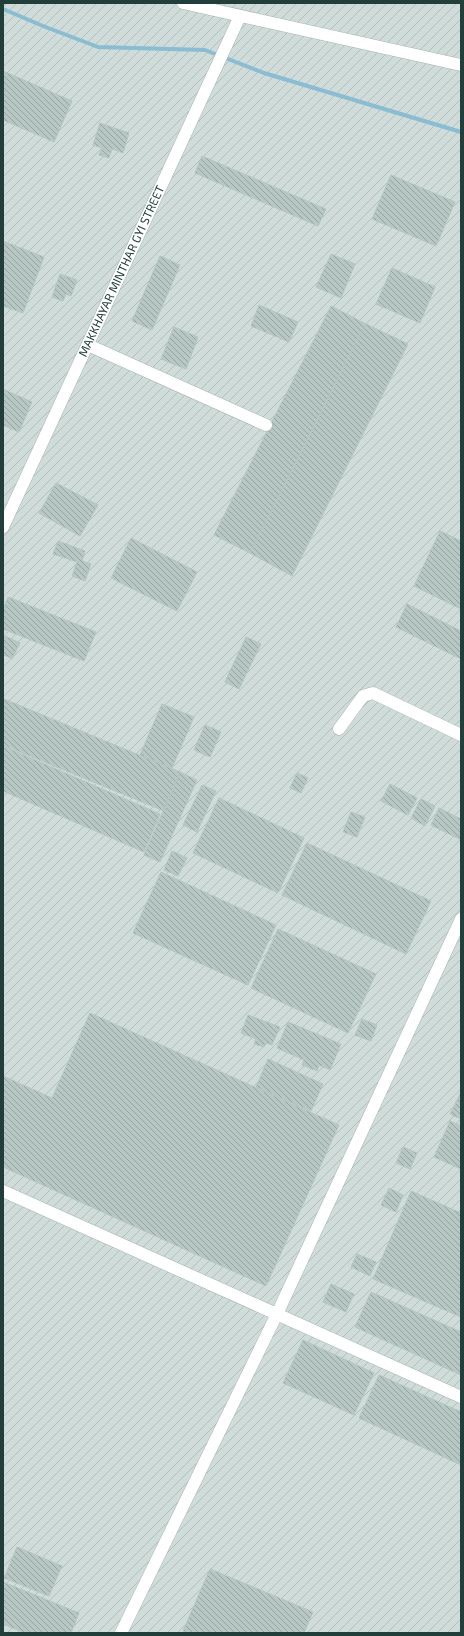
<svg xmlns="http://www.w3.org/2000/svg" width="464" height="1636" viewBox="0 0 464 1636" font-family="'Exo 2',sans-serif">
	<defs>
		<pattern id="industrial-furrows" width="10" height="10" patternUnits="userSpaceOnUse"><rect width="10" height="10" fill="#d0dcd9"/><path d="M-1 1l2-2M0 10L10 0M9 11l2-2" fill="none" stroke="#b2bebb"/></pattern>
		<pattern id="building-back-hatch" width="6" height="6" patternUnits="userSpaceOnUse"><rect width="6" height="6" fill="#b7c7c3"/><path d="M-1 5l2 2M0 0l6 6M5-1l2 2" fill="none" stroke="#94a3a0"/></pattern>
	</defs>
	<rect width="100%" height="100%" fill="#e2ece9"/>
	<path fill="url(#industrial-furrows)" d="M3,3H461V1633H3Z"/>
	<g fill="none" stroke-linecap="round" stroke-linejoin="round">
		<path stroke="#8abcd2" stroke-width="4" d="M3,9L43,26L98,47L205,50L264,73L461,132"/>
	</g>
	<path fill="url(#building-back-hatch)" stroke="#b4c6c2" d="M3,71L72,101L54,142L3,120Z
		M100,123L129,133L123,153L112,149L109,158L99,155L102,148L93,145Z
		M202,156L326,209L318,226L195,173Z
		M391,175L455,202L436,246L372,219Z
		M3,241L44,257L23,313L3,306Z
		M331,254L355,264L341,298L316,287Z
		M160,256L180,265L152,330L132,321Z
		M392,268L435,287L420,323L376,304Z
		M60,274L77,280L71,296L66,294L63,301L52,297Z
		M259,305L298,322L289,342L251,326Z
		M331,306L366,324L250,553L214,535Z
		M366,324L408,344L292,576L250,553Z
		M174,327L198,337L186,369L161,359Z
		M3,389L32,402L19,432L3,425Z
		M56,483L98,505L80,536L39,513Z
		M440,531L461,541V609L414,586Z
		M131,538L197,572L177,611L111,578Z
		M58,541L85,551L82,561L91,564L85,581L72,576L77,562L53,554Z
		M8,597L96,632L84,661L3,629V609Z
		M407,604L461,631V659L396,627Z
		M3,635L20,643L12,659L3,654Z
		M246,637L261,644L239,689L225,682Z
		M4,699L180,772L164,811L3,745Z
		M162,704L194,717L172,768L140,755Z
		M205,725L221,732L210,757L194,750Z
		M3,746L160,814L144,852L3,791Z
		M180,772L197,780L160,862L144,855Z
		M297,773L308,778L301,793L290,788Z
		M390,784L417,798L408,815L381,801Z
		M202,785L216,791L197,832L183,825Z
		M219,798L304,838L278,893L193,853Z
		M421,799L435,806L425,826L411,818Z
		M439,808L461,819V840L431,825Z
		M351,812L365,817L357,837L343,832Z
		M307,843L431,901L406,954L282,895Z
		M172,851L187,858L178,876L164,870Z
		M161,872L276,925L248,985L133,933Z
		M278,929L376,974L348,1033L251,988Z
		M90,1013L339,1125L266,1286L3,1167V1076L52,1098Z
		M248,1015L280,1027L272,1045L266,1043L264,1047L254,1044L256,1039L241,1033Z
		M362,1019L377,1025L371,1041L355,1035Z
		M288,1022L341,1044L330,1070L319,1065L317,1071L302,1065L304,1060L277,1048Z
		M268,1059L323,1084L311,1111L256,1087Z
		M460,1094L461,1095V1119L450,1114Z
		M450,1121L461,1126V1169L434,1157Z
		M403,1147L417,1153L410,1169L396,1163Z
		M389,1188L403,1195L396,1212L381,1205Z
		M411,1191L461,1213V1317L373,1279Z
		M357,1254L376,1262L370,1276L351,1267Z
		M331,1284L354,1294L346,1312L323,1302Z
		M371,1292L461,1332V1375L355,1327Z
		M303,1340L374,1373L354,1415L283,1383Z
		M379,1375L461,1412V1465L359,1418Z
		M17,1547L62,1566L49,1596L4,1578Z
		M210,1569L313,1612L304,1633H189L183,1631Z
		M3,1582L79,1613L71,1633H25L3,1624Z"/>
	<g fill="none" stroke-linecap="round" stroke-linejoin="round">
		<g stroke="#a5b4b1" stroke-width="13">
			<g id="minor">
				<path d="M183,3L461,65"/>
				<path d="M88,345L266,425"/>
				<path id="s1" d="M3,527L240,16"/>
				<path d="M339,729L363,696L373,693L461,735"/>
				<path d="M3,1191L461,1397"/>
				<path d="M121,1633L277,1314L461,919"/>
			</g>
		</g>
		<use href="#minor" stroke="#fff" stroke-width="12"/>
	</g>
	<g text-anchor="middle" stroke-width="4" stroke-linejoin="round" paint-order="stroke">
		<g font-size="12" fill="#223e3b" stroke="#f3f9f7">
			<text dy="4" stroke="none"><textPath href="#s1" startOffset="282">MAKKHAYAR MINTHAR GYI STREET</textPath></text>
		</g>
	</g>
	<rect width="464" height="1636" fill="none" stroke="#223e3b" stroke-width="8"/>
</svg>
